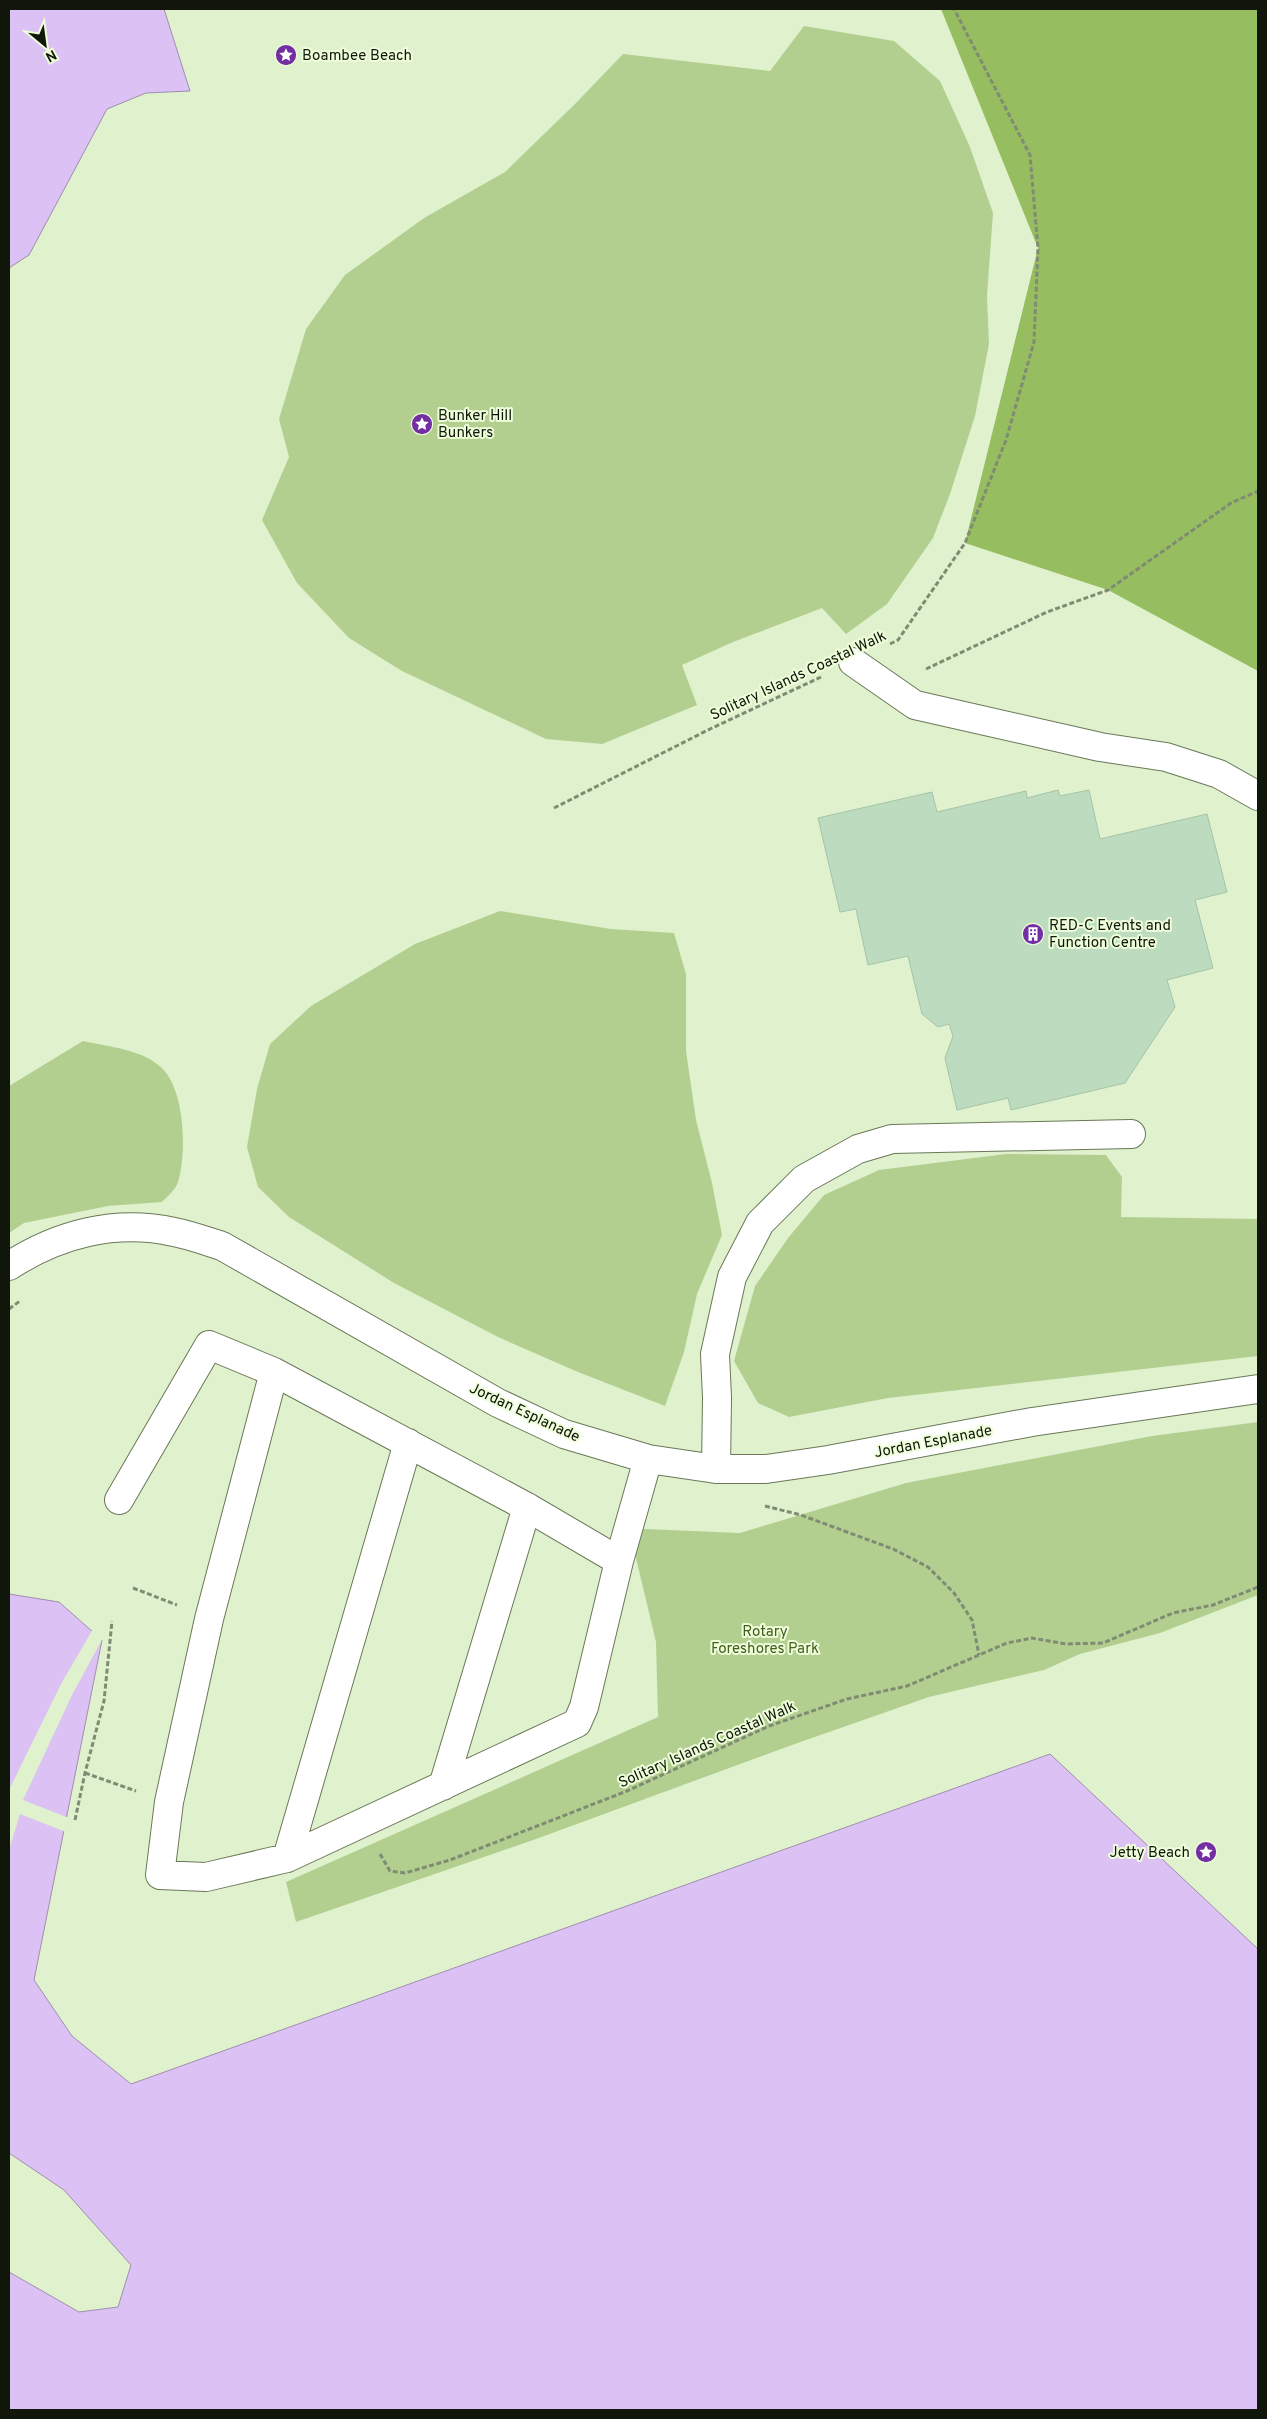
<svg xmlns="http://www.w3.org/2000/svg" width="1267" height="2419" viewBox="0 0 1267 2419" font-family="Overpass,sans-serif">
	<rect width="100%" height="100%" fill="#e0f1cd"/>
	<path fill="#b3cf90" d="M804,26L894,41L940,81L970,147L993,213L987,296L989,344L975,416L950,494L933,538L887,604L846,634L822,608L733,642L682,665L697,705L602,744L546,739L402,671L349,638L297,583L262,520L289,457L279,419L306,329L345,275L424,218L505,172L575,104L623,54L770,71Z
		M500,911L611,929L674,933L686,974V1051L696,1120L712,1183L722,1235L697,1294L684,1352L665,1406L578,1372L498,1337L394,1283L289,1217L258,1187L247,1147L257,1089L270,1044L311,1006L415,944Z
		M83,1041C109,1047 142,1049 162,1068C185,1091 187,1152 178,1182C176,1189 167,1197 162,1202L108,1206L24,1223L9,1233V1086Z
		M1006,1154L1106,1155L1122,1177L1121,1217L1258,1219V1356L888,1398L789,1417L758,1403L734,1361L755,1286L788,1238L824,1195L879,1170Z
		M1258,1422V1595L1160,1633L1080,1654L1044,1670L929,1697L792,1745L536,1839L296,1922L286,1882L658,1717L656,1642L635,1554L623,1528L740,1533L906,1483L1152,1436Z"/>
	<path fill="#97bd61" d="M941,9H1258V671L1108,590L965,543L1038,248Z"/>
	<path fill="#dcc1f5" stroke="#9f8eae" d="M9,9H164L190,91L146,93L107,109L29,255L9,268Z
		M9,1594L59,1602L102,1640L34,1980L72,2036L131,2084L1050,1754L1258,1949V2410H9V2272L79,2312L118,2307L131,2265L64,2190L9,2153Z"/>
	<path fill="#e0f1cd" d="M93,1629L103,1638L73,1693L23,1800L69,1818L66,1832L20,1814L9,1850V1790L61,1684Z"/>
	<path fill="#bcdbbf" stroke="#a5c3a8" d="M1058,790L1060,796L1089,790L1100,839L1207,814L1227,892L1195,900L1213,968L1167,980L1175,1007L1125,1083L1011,1110L1008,1098L957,1110L945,1058L953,1036L949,1024L938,1027L922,1014L908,956L868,965L856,909L840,912L818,818L932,792L937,812L1026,791L1027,798Z"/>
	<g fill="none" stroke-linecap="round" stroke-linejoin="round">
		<g stroke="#6a7858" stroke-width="30">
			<path id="minor" d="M853,662L915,705L1100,747L1166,757L1219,774L1258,796
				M9,1266C58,1234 115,1219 174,1232C190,1235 206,1241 222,1246L498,1403L564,1434L648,1459L716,1469H766L828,1460L1032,1422L1258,1389
				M274,1372L209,1619L169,1802L160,1875L206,1877L287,1858L577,1723L584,1707L619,1561L648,1459
				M716,1469L717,1398L715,1354L732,1277L760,1223L804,1179L858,1149L892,1139L1131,1134
				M119,1500L209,1345L274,1372L527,1507L619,1561
				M443,1786L527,1507
				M287,1858L408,1443"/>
		</g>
		<path stroke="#7f8b72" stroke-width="3" stroke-dasharray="5 2.5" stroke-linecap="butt" d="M890,644L898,640L965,543L1006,440L1034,342L1038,248L1030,155L954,9
			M926,669L1047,612L1108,590L1231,503L1258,491
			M554,808L710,729L821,677
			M9,1309L20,1301
			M765,1506L801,1515L893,1549L928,1567L954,1593L972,1620L979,1655
			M133,1588L177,1605
			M85,1773L136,1791
			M75,1820L85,1773L104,1701L112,1621
			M380,1854L390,1871L405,1873L450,1860L627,1791L769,1726L847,1699L907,1686L1007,1643L1032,1638L1066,1644L1103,1643L1173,1613L1213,1605L1258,1587"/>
		<use href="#minor" stroke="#fff" stroke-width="28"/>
	</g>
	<defs>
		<g id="sight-disc" transform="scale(1.125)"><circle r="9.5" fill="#732ea3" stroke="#eefeda"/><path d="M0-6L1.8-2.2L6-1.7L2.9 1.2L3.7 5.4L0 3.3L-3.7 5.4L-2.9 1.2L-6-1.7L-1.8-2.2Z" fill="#fff"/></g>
		<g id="building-disc" transform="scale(1.125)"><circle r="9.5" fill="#732ea3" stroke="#eefeda"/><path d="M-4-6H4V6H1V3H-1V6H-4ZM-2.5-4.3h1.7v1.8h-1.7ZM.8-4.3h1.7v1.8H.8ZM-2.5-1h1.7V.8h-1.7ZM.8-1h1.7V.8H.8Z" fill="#fff"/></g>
	</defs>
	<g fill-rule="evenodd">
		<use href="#sight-disc" x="286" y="55"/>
		<use href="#sight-disc" x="422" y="424"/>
		<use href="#building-disc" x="1033" y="934"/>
		<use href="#sight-disc" x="1206" y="1852"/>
	</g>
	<g text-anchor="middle" stroke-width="4" stroke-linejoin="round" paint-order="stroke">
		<g font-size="15" fill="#11160a" stroke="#eefeda" text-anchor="start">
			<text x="302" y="60">Boambee Beach</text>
			<text x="438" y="420">Bunker Hill<tspan x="438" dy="17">Bunkers</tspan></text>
			<text x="1049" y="930">RED-C Events and<tspan x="1049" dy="17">Function Centre</tspan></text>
			<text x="1190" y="1857" text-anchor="end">Jetty Beach</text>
		</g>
		<g font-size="15" fill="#11160a" stroke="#eefeda">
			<text transform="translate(798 675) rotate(-25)" y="5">Solitary Islands Coastal Walk</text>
			<text transform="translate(525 1412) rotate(25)" y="5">Jordan Esplanade</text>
			<text transform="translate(933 1441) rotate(-11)" y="5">Jordan Esplanade</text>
			<text transform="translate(707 1744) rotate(-24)" y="5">Solitary Islands Coastal Walk</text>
		</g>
		<g font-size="15" fill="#455d1d" stroke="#eefeda">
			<text x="765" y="1636">Rotary<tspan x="765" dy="17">Foreshores Park</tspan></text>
		</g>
	</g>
	<rect width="1267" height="2419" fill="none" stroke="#11160a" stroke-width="20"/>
	<g transform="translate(45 45) rotate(151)" stroke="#eefeda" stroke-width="4" paint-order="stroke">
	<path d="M0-4L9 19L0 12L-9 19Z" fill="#11160a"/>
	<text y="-8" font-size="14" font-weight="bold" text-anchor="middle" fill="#11160a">N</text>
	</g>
</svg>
